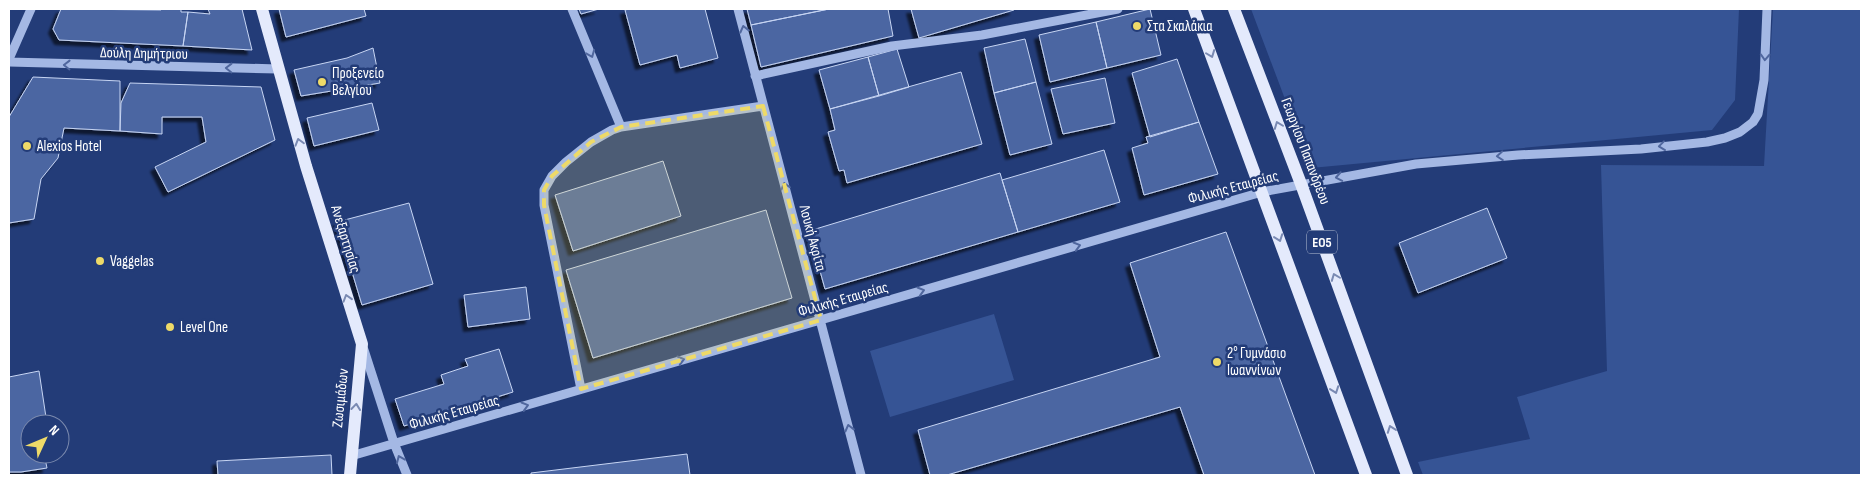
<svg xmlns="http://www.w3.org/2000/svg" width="1870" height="484" viewBox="0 0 1870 484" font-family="'Sofia Sans Condensed',sans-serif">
	<defs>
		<filter id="shadow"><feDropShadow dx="-4.5" dy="4.5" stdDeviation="1" flood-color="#0009"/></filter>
	</defs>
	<rect width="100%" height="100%" fill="#233c78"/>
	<path fill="#365495" d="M1251,9H1739L1735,100L1712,130L1311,168Z
		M1773,9H1861V475H1423L1418,462L1530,439L1517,397L1607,371L1601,165L1764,166Z
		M994,314L1014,380L890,417L870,351Z"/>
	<path fill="#4b66a2" stroke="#c7d5f3" filter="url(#shadow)" d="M61,9L161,10V9H181V12H188L183,46L59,40L53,29Z
		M208,9H242L252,50L183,46L188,12L210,14Z
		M279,9H364L366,16L286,37Z
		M579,9H599L581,14Z
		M629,9H705L718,58L680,68L677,55L640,65L625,10Z
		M747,9H829L751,25Z
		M829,9H888L893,36L761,67L751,25Z
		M911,9H1014V10L919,38Z
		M1150,9L1161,55L1107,68L1096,22Z
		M1096,22L1107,68L1050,82L1039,35Z
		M1025,39L1036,82L994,93L984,48Z
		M373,48L380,83L301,96L294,70L347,58Z
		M897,49L909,87L879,96L868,57Z
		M868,57L879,96L830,109L819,70Z
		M1177,59L1199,122L1150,137L1132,73Z
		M961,72L982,144L847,183L844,170L839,171L828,132L835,130L830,109Z
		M33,77L120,81V131L64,128L58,158L41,179L34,219L9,223V117Z
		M1105,78L1115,123L1063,134L1051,89Z
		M1036,82L1052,144L1010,155L994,93Z
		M130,83L261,87L275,140L168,192L155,167L206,142L202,117H162V134L120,131L121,103Z
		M372,103L379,130L314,146L307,118Z
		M1199,122L1218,174L1144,195L1132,148L1148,143L1146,137Z
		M1104,150L1120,202L1018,232L1002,180Z
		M663,161L681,216L573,251L555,195Z
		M1000,173L1018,232L825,289L809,231Z
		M409,203L433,284L362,305L337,222Z
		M1487,208L1507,258L1418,293L1399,243Z
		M766,210L792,298L593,358L566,270Z
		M1226,232L1315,475H1204L1180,407L947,475H930L918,430L1160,357L1130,263Z
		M526,287L530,319L468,327L464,295Z
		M499,349L513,392L404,426L395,399L444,384L441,375L468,366L465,359Z
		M39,371L47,424H30V454H48H44L47,468L21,472H9V377Z
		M687,454L690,475H531V473Z
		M331,455L332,475H218L217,461Z"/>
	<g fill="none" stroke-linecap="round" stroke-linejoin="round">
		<path stroke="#a4b8e4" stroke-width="9" d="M572,9L621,127
			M738,9L861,475
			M9,59L31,9
			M9,62L278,69
			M755,76L892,46L982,35L1118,9
			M364,350L394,443L407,475
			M581,389L544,205V190L552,176L566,162L591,142L612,130L621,127L763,106
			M351,456L1262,192L1416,164L1518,155L1641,149L1707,142L1725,138L1740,132L1753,122L1758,114L1764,80L1767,9"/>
		<path stroke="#e4eafc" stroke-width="12" d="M262,9L306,166L362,344L350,475
			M1194,9L1366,475
			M1234,9L1301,184L1407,475"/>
	</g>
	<defs><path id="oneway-chevron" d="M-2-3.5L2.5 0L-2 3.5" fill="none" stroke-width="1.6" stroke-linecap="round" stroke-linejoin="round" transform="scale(1.25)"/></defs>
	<g stroke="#50679e">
		<use href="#oneway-chevron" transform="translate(744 29) rotate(-104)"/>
		<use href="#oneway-chevron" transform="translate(591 54) rotate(68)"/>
		<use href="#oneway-chevron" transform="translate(1765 57) rotate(93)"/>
		<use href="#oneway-chevron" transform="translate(67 65) rotate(-179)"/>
		<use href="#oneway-chevron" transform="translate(229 68) rotate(-179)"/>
		<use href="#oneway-chevron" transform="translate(1662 146) rotate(173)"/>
		<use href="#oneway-chevron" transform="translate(1500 156) rotate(176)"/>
		<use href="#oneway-chevron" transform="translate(1339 177) rotate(170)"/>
		<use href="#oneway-chevron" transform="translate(785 186) rotate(-105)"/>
		<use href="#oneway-chevron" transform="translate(1077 246) rotate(-16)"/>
		<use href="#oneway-chevron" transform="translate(921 291) rotate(-16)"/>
		<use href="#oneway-chevron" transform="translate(681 360) rotate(-16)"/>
		<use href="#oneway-chevron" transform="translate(525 406) rotate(-16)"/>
		<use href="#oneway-chevron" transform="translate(849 428) rotate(-104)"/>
		<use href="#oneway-chevron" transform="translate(400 459) rotate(-113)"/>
	</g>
	<g stroke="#7a8ab3">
		<use href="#oneway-chevron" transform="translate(1211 54) rotate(69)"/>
		<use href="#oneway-chevron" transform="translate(1278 125) rotate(-111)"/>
		<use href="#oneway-chevron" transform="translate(299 142) rotate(-106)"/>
		<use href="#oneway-chevron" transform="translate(1279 238) rotate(70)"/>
		<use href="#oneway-chevron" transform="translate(1335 277) rotate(-111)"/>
		<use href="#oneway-chevron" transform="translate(347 298) rotate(-107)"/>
		<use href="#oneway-chevron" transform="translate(1335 390) rotate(70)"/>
		<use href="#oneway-chevron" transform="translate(356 407) rotate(-84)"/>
		<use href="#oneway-chevron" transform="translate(1391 429) rotate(-110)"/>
	</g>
	<path fill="#eeda68" fill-opacity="0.2" stroke="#eeda68" stroke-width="4" stroke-dasharray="10 6" stroke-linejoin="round" d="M763,106L821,320L581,389L544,205V190L552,176L591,142L621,127Z"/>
	<g fill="#eeda68" stroke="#233c78" stroke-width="2">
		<circle cx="1137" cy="26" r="5"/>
		<circle cx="322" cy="82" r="5"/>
		<circle cx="27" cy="146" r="5"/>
		<circle cx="100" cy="261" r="5"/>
		<circle cx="170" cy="327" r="5"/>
		<circle cx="1217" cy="362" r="5"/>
	</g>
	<g text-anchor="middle" stroke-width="5" stroke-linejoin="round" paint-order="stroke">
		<rect fill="#233c78" stroke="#bdc4d6" stroke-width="1" x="1307" y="230.5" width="30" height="23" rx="4"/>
		<g font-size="14" font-weight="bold" fill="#fff">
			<text x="1322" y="247">ΕΟ5</text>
		</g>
		<g font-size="15" fill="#fff" stroke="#233c78" text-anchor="start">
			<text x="1147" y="31">Στα Σκαλάκια</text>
			<text x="332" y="78">Προξενείο<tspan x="332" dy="17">Βελγίου</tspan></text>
			<text x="37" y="151">Alexios Hotel</text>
			<text x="110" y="266">Vaggelas</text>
			<text x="180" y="332">Level One</text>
			<text x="1227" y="358">2° Γυμνάσιο<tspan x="1227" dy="17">Ιωαννίνων</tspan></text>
		</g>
		<g font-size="15" fill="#fff" stroke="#233c78">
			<text transform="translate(144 53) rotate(1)" y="5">Δούλη Δημήτριου</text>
			<text transform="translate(1306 151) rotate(69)" y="5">Γεωργίου Παπανδρέου</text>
			<text transform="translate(1233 187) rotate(-15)" y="5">Φιλικής Εταιρείας</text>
			<text transform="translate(813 238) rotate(75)" y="5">Λουκή Ακρίτα</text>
			<text transform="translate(346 239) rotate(73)" y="5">Ανεξαρτησίας</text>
			<text transform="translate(843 299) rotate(-16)" y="5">Φιλικής Εταιρείας</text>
			<text transform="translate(340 398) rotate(-84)" y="5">Ζωσιμάδων</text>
			<text transform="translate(454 412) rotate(-16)" y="5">Φιλικής Εταιρείας</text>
		</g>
	</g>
	<rect width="1870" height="484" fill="none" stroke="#ffffff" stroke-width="20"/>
	<g transform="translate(45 439) rotate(46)"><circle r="24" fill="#233c78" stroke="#7b8aae"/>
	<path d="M0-4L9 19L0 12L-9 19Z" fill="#eeda68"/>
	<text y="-8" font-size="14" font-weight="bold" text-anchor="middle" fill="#ffffff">N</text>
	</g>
</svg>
